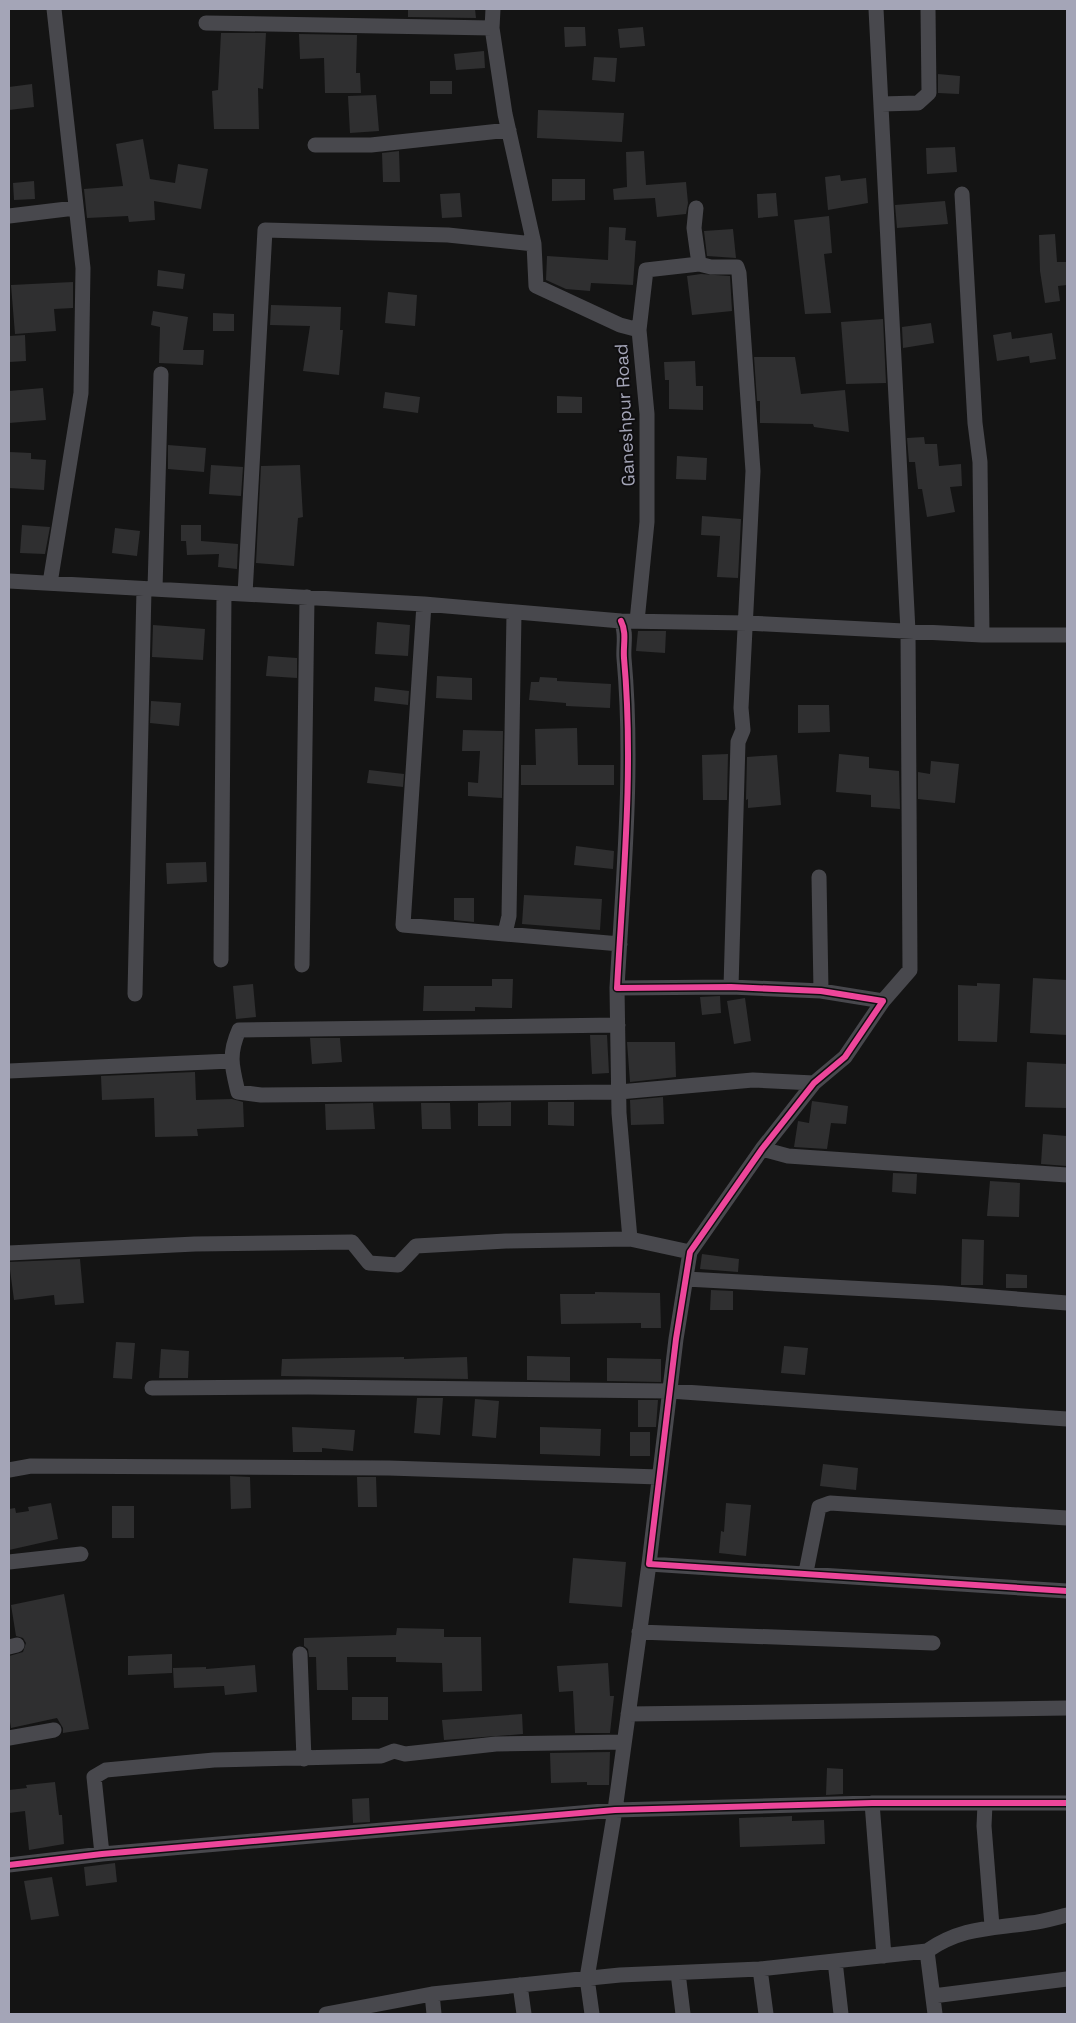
<svg xmlns="http://www.w3.org/2000/svg" width="1076" height="2023" viewBox="0 0 1076 2023" font-family="'Space Grotesk',sans-serif">
	<rect width="100%" height="100%" fill="#141414"/>
	<path fill="#2f2f30" d="M408,9H475L476,18L408,17Z
		M564,27H585L586,46L565,47Z
		M643,27L645,46L620,48L618,29Z
		M221,33H266L263,89L258,88L259,129H214L212,91L218,90Z
		M299,34L357,35L356,73H360L361,93H325L324,58L300,59Z
		M484,51L485,68L456,70L454,54Z
		M594,57L617,58L615,82L592,80Z
		M938,74L960,76L959,94L938,93Z
		M430,81H452V94H430Z
		M32,84L34,107L9,110V87Z
		M376,95L379,131L350,133L348,96Z
		M538,110L624,113L622,142L537,138Z
		M143,139L150,179L175,183L178,164L208,169L201,209L154,201L155,220L129,222L128,216L87,218L84,189L123,186L116,144Z
		M955,147L957,172L927,174L926,148Z
		M399,151L400,182H383L382,153Z
		M644,151L646,185L686,182L688,203L686,214L657,217L655,198L614,200L613,189L627,187L626,152Z
		M840,175L841,181L866,178L868,203L828,210L825,177Z
		M552,179H585V200L552,201Z
		M34,181L35,199L14,200L13,183Z
		M460,193L462,217L442,218L440,194Z
		M776,193L778,216L758,218L757,194Z
		M945,201L948,224L897,228L895,205Z
		M829,216L832,253L824,254L831,313L805,314L794,220Z
		M609,227L626,228L625,240L636,241L633,285L591,283L590,291L566,289L546,280L547,256L608,260Z
		M733,229L736,258L707,256L704,231Z
		M1055,234L1057,262H1067V285L1058,286L1060,301L1045,303L1040,271L1039,235Z
		M158,270L185,274L183,289L157,286Z
		M701,274L730,276L732,311L692,315L687,276Z
		M73,282V308L54,309L56,331L15,334L11,285Z
		M388,292L417,295L415,326L385,323Z
		M271,305L341,307L340,330H343L339,375L303,371L310,326L270,325Z
		M153,311L188,317L183,350H204L203,365L159,363L160,327L151,325Z
		M213,313L234,314V331H213Z
		M883,319L886,383L846,384L841,322Z
		M931,323L934,343L903,348L902,327Z
		M1011,332L1012,339L1052,333L1056,359L1030,363L1029,356L997,361L993,335Z
		M25,335L26,361L9,362V336Z
		M754,357H795L801,394L845,390L849,432L814,427L813,424L760,423V401H757Z
		M695,361L696,386H703V410L669,409V380H665L664,362Z
		M43,388L46,420L9,423V391Z
		M385,392L420,397L418,413L383,408Z
		M557,396L582,397V413H557Z
		M924,437L925,444H937L939,466L961,464L962,486L950,487L955,512L927,517L922,489H918L915,462H909L907,438Z
		M168,445L206,448L204,472L168,469Z
		M9,452L31,453V459L46,460L44,490L9,488Z
		M677,456L707,458L706,480L676,479Z
		M211,465L243,467L241,496L209,494Z
		M300,465L303,517L298,518L294,566L256,563L261,466Z
		M702,516L741,519L738,578L717,577L720,536L701,535Z
		M22,525L50,527L45,554L20,553Z
		M181,525H201V541L238,544L237,569L218,567L219,554L187,555L186,541H181Z
		M115,528L140,531L137,556L112,553Z
		M377,622L410,625L408,656L375,654Z
		M153,625L205,629L203,660L152,657Z
		M638,631H666L665,653L636,651Z
		M268,656L297,658V678L266,676Z
		M437,676L472,678V700L436,698Z
		M540,677L557,678V681L611,684L610,708L566,706V703L529,700L531,682H539Z
		M375,687L409,691L408,705L374,701Z
		M151,701L181,703L179,726L150,723Z
		M798,705H829L830,732L798,733Z
		M577,728L578,765H614V785H521V765H536L535,729Z
		M463,730L503,731L502,798L468,796V782L478,783L480,751H462Z
		M728,754L727,800H703L702,755Z
		M839,754L869,757V768L899,771L900,809L871,807V795L836,792Z
		M777,755L781,805L748,808V799L746,800L747,757Z
		M931,761L959,764L955,803L918,799V772L930,774Z
		M369,770L404,774L403,787L367,783Z
		M576,846L614,851L613,869L574,865Z
		M206,862L207,882L167,884L166,863Z
		M524,895L602,899L600,930L522,924Z
		M454,898H474V922L454,920Z
		M1033,978L1067,980V1035L1030,1033Z
		M492,979H513L512,1008L475,1007V1011H423L424,986H492Z
		M977,983L1000,984L997,1042L958,1041V985L977,986Z
		M253,984L256,1017L236,1019L233,986Z
		M720,996L721,1013L702,1015L700,997Z
		M745,998L751,1041L734,1044L727,1001Z
		M590,1035H607L609,1073L592,1074Z
		M310,1038H340L342,1062L312,1064Z
		M627,1042H675L676,1077L630,1082Z
		M1027,1062L1067,1064V1108L1025,1107Z
		M195,1072L196,1100L232,1099L243,1102L244,1127L197,1129L198,1136L155,1137L154,1098L102,1100L101,1076Z
		M663,1097L664,1124L631,1125L630,1100Z
		M812,1101L848,1106L846,1124L831,1123L827,1149L794,1147L798,1121L809,1123Z
		M511,1102V1126H478V1103Z
		M548,1102H574V1126L548,1125Z
		M373,1103L375,1129L326,1130L325,1104Z
		M421,1103H450L451,1129H422Z
		M1043,1134L1067,1136V1166L1041,1164Z
		M893,1173L917,1174L916,1194L892,1192Z
		M990,1181L1020,1183L1019,1217L987,1216Z
		M962,1239L984,1240L983,1285H961Z
		M702,1254L739,1259L738,1272L700,1269Z
		M80,1259L84,1303L55,1305L54,1295L14,1300L9,1262Z
		M1006,1274L1027,1275V1288H1006Z
		M711,1290L733,1291V1310H710Z
		M595,1292L660,1293L661,1328H641V1323L561,1324L560,1294H595Z
		M116,1342L135,1343L132,1379L113,1378Z
		M784,1346L808,1348L805,1375L781,1373Z
		M161,1349L189,1351L188,1378H159Z
		M527,1356L570,1357V1381L527,1380Z
		M404,1357V1359L467,1357L468,1379L281,1376L282,1359Z
		M607,1358L661,1359V1382L607,1381Z
		M417,1398H443L440,1435L414,1433Z
		M475,1399L499,1401L496,1438L472,1436Z
		M638,1400H658L656,1427H638Z
		M292,1427L355,1430L353,1451L322,1448V1452H293Z
		M540,1427L601,1429L600,1456L540,1454Z
		M630,1432H650V1456H630Z
		M823,1464L858,1468L856,1490L820,1486Z
		M230,1476L250,1477L251,1508L231,1509Z
		M357,1477H376L377,1507H358Z
		M51,1503L58,1539L9,1550V1509L15,1508L16,1513L29,1511L28,1507Z
		M726,1503L751,1505L746,1556L719,1553L721,1531L724,1532Z
		M112,1506H134V1538H112Z
		M573,1558L626,1562L622,1607L569,1603Z
		M64,1594L89,1729L63,1733V1728L57,1718L11,1728L9,1716V1656L23,1652L26,1643L23,1638L16,1636L11,1605Z
		M397,1628L444,1629V1637H481L482,1691L443,1692L442,1663L396,1662V1657H347L348,1690H317L316,1657H309L308,1649L304,1646V1638L396,1635Z
		M172,1654V1673L128,1675V1656Z
		M608,1663L610,1696H614L610,1733H575L573,1691L559,1692L557,1666Z
		M255,1665L257,1692L225,1695L224,1686L174,1688L173,1668L206,1667V1669Z
		M352,1697H388V1720H352Z
		M522,1714L523,1734L444,1740L442,1720Z
		M610,1752L609,1785H587V1782L551,1783L550,1753Z
		M827,1768L843,1769V1794L826,1795Z
		M55,1782L59,1815H62L64,1844L29,1850L25,1811L9,1813V1790L27,1788L26,1785Z
		M369,1798L370,1822L353,1823L352,1799Z
		M792,1816V1821L824,1820L825,1844L740,1847L739,1818Z
		M115,1863L117,1882L86,1886L84,1867Z
		M52,1877L59,1916L31,1920L24,1881Z"/>
	<g fill="none" stroke-linecap="round" stroke-linejoin="round">
		<path stroke="#48484d" stroke-width="15" d="M493,9L492,28L505,114L534,244L536,286L620,325L639,330
			M876,9L908,631L910,970L883,1001
			M206,23L492,28
			M881,104L918,103L929,93L928,9
			M315,145H371L509,130
			M962,194L975,423L980,462L982,635
			M9,216L75,208
			M699,264L711,267H737L739,273L753,471L741,708L743,730L738,742L731,987
			M9,581L424,604L621,621L747,623L982,635H1067
			M50,583L81,393L83,268L54,9
			M155,589L161,374
			M245,594L265,230L448,235L534,244
			M424,604L403,925L620,944
			M621,621C627,633 623,645 624,658C634,768 623,879 617,988L731,987L821,991L883,1001L845,1057L814,1083L762,1149L690,1252L676,1339L649,1564L1067,1591
			M637,621L647,522V414L639,330L646,270L699,264L694,228L696,208
			M819,877L821,991
			M505,933L509,916L514,613
			M221,960L224,593
			M302,965L307,597
			M617,988L619,1113L630,1239L690,1252
			M135,994L144,589
			M618,1025L239,1030C228,1055 232,1067 238,1092L261,1095L619,1092L753,1080L814,1083
			M9,1071L231,1061
			M762,1149L788,1156L1067,1175
			M9,1253L195,1244L352,1242L369,1263L398,1265L416,1246L506,1241L630,1239
			M686,1279L942,1293L1067,1303
			M152,1388L309,1387L670,1391L1067,1419
			M9,1470L31,1466L389,1468L659,1477
			M9,1562L81,1554
			M806,1572L819,1507L830,1503L1067,1518
			M639,1632L933,1643
			M9,1647L17,1645
			M300,1654L304,1759
			M628,1714L1067,1708
			M9,1738L54,1730
			M872,1803L884,1956
			M985,1804L984,1826L992,1926
			M102,1854L94,1777L106,1770L214,1760L381,1756L394,1751L405,1754L496,1744L624,1742
			M9,1865L102,1854L615,1810L872,1803H1067
			M927,1951C962,1927 990,1929 1030,1923C1042,1922 1055,1918 1067,1915
			M835,1961L841,2014
			M760,1969L766,2014
			M678,1973L683,2014
			M520,1985L524,2014
			M432,1994L434,2014
			M933,1996L1067,1979
			M326,2014L432,1994L620,1975L760,1969L927,1951L935,2014
			M592,2014L587,1978L615,1810L649,1564"/>
		<g stroke="#0f0e10" stroke-width="9">
			<path id="cycleway" d="M621,621C627,633 623,645 624,658C634,768 623,879 617,988L731,987L821,991L883,1001L845,1057L814,1083L762,1149L690,1252L676,1339L649,1564L1067,1591
				M9,1865L102,1854L615,1810L872,1803H1067"/>
		</g>
		<use href="#cycleway" stroke="#ed469a" stroke-width="6"/>
	</g>
	<g text-anchor="middle" stroke-width="4" stroke-linejoin="round" paint-order="stroke">
		<g font-size="18" fill="#a4a5b7" stroke="#0f0e10">
			<text transform="translate(625 415) rotate(-93)" y="6">Ganeshpur Road</text>
		</g>
	</g>
	<rect width="1076" height="2023" fill="none" stroke="#a4a5b7" stroke-width="20"/>
</svg>
